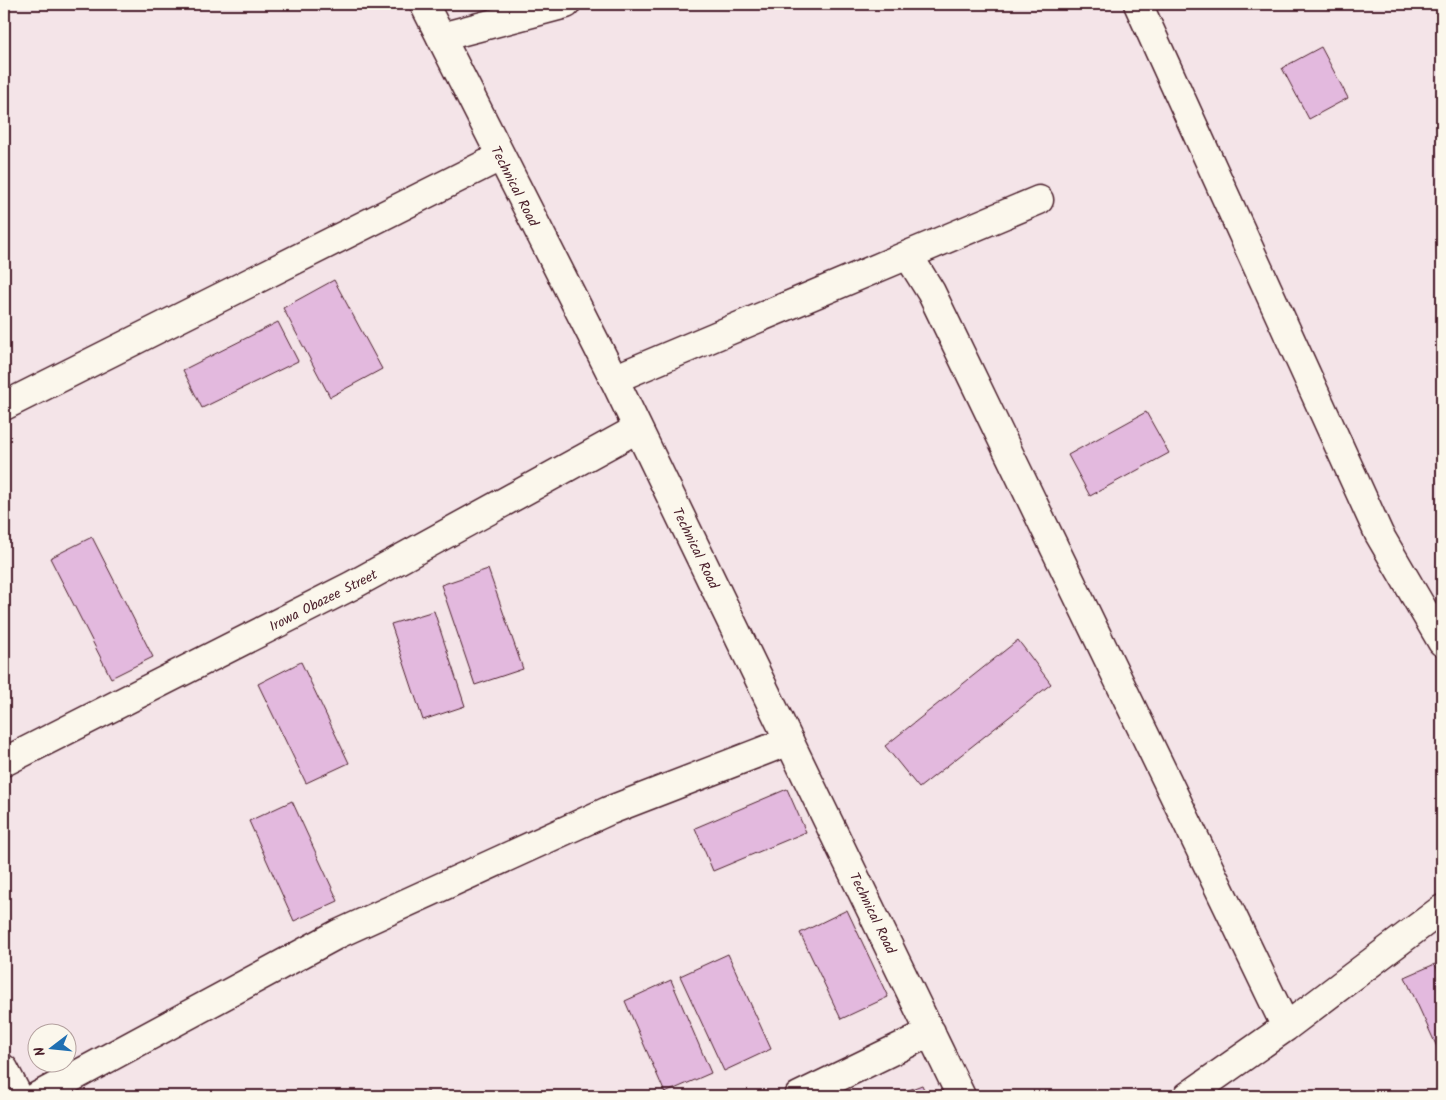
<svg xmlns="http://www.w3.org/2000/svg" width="1446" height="1100" viewBox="0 0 1446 1100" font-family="Kalam,sans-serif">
	<rect width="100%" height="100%" fill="#f4e4e8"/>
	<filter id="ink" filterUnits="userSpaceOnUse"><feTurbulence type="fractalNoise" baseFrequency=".02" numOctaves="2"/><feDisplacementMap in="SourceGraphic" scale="10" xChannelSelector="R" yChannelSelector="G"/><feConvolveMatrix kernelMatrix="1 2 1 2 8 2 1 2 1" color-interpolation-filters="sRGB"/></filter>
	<g filter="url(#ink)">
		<path fill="#e3b9de" stroke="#4a1f2b" d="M1321,47L1348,98L1309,119L1282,68Z
			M334,280L382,369L330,397L283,308Z
			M278,322L298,361L202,408L183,370Z
			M1146,412L1169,453L1090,496L1068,455Z
			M92,537L153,657L111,678L50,558Z
			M488,569L523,669L475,685L441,585Z
			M434,611L465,706L423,720L391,624Z
			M1018,640L1051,684L919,788L885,746Z
			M301,662L349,763L306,783L258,684Z
			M787,789L806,832L713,871L695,828Z
			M292,801L338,901L294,921L249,821Z
			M847,910L888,997L841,1019L800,933Z
			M728,954L771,1049L724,1071L680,976Z
			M1435,964L1442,980V1058L1405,977Z
			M671,980L711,1073L665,1093L625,1001Z
			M922,1085L927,1096H893Z
			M428,1091L430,1096H418Z"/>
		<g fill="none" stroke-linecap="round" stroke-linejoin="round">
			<g stroke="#4a1f2b" stroke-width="31">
				<path id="street" d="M1138,4L1379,534L1442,642
					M441,37L566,4
					M908,255L1039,200
					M614,379L908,255L931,292L1286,1027
					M4,406L500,157
					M4,762L351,586L637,429
					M4,1069L18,1096
					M38,1096L338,934L608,811L789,741
					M799,1096L931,1032
					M1188,1096L1286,1027L1442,909"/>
			</g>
			<g stroke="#4a1f2b" stroke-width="31">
				<path id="secondary" d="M424,4L614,379L961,1096"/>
			</g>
			<use href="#street" stroke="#fbf7ec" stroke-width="28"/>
			<use href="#secondary" stroke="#fbf7ec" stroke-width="28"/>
		</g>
	</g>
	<g text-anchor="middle" stroke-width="4.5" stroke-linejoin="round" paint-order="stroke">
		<g font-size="14" fill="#4a1f2b" stroke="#fbf7ec">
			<text transform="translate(515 186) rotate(63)" y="5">Technical Road</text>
			<text transform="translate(696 548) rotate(64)" y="5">Technical Road</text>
			<text transform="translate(323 600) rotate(-27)" y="5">Irowa Obazee Street</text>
			<text transform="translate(873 913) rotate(64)" y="5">Technical Road</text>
		</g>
	</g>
	<rect width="1446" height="1100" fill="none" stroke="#fbf7ec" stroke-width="20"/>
	<rect x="10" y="10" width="1426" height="1080" fill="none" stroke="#4a1f2b" stroke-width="2" filter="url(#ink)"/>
	<g transform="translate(52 1048) rotate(254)"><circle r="24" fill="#fbf7ec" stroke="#b4a19f"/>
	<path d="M0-4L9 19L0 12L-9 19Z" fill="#1f6fb2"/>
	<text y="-8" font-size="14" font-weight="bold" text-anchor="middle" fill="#4a1f2b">N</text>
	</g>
</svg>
